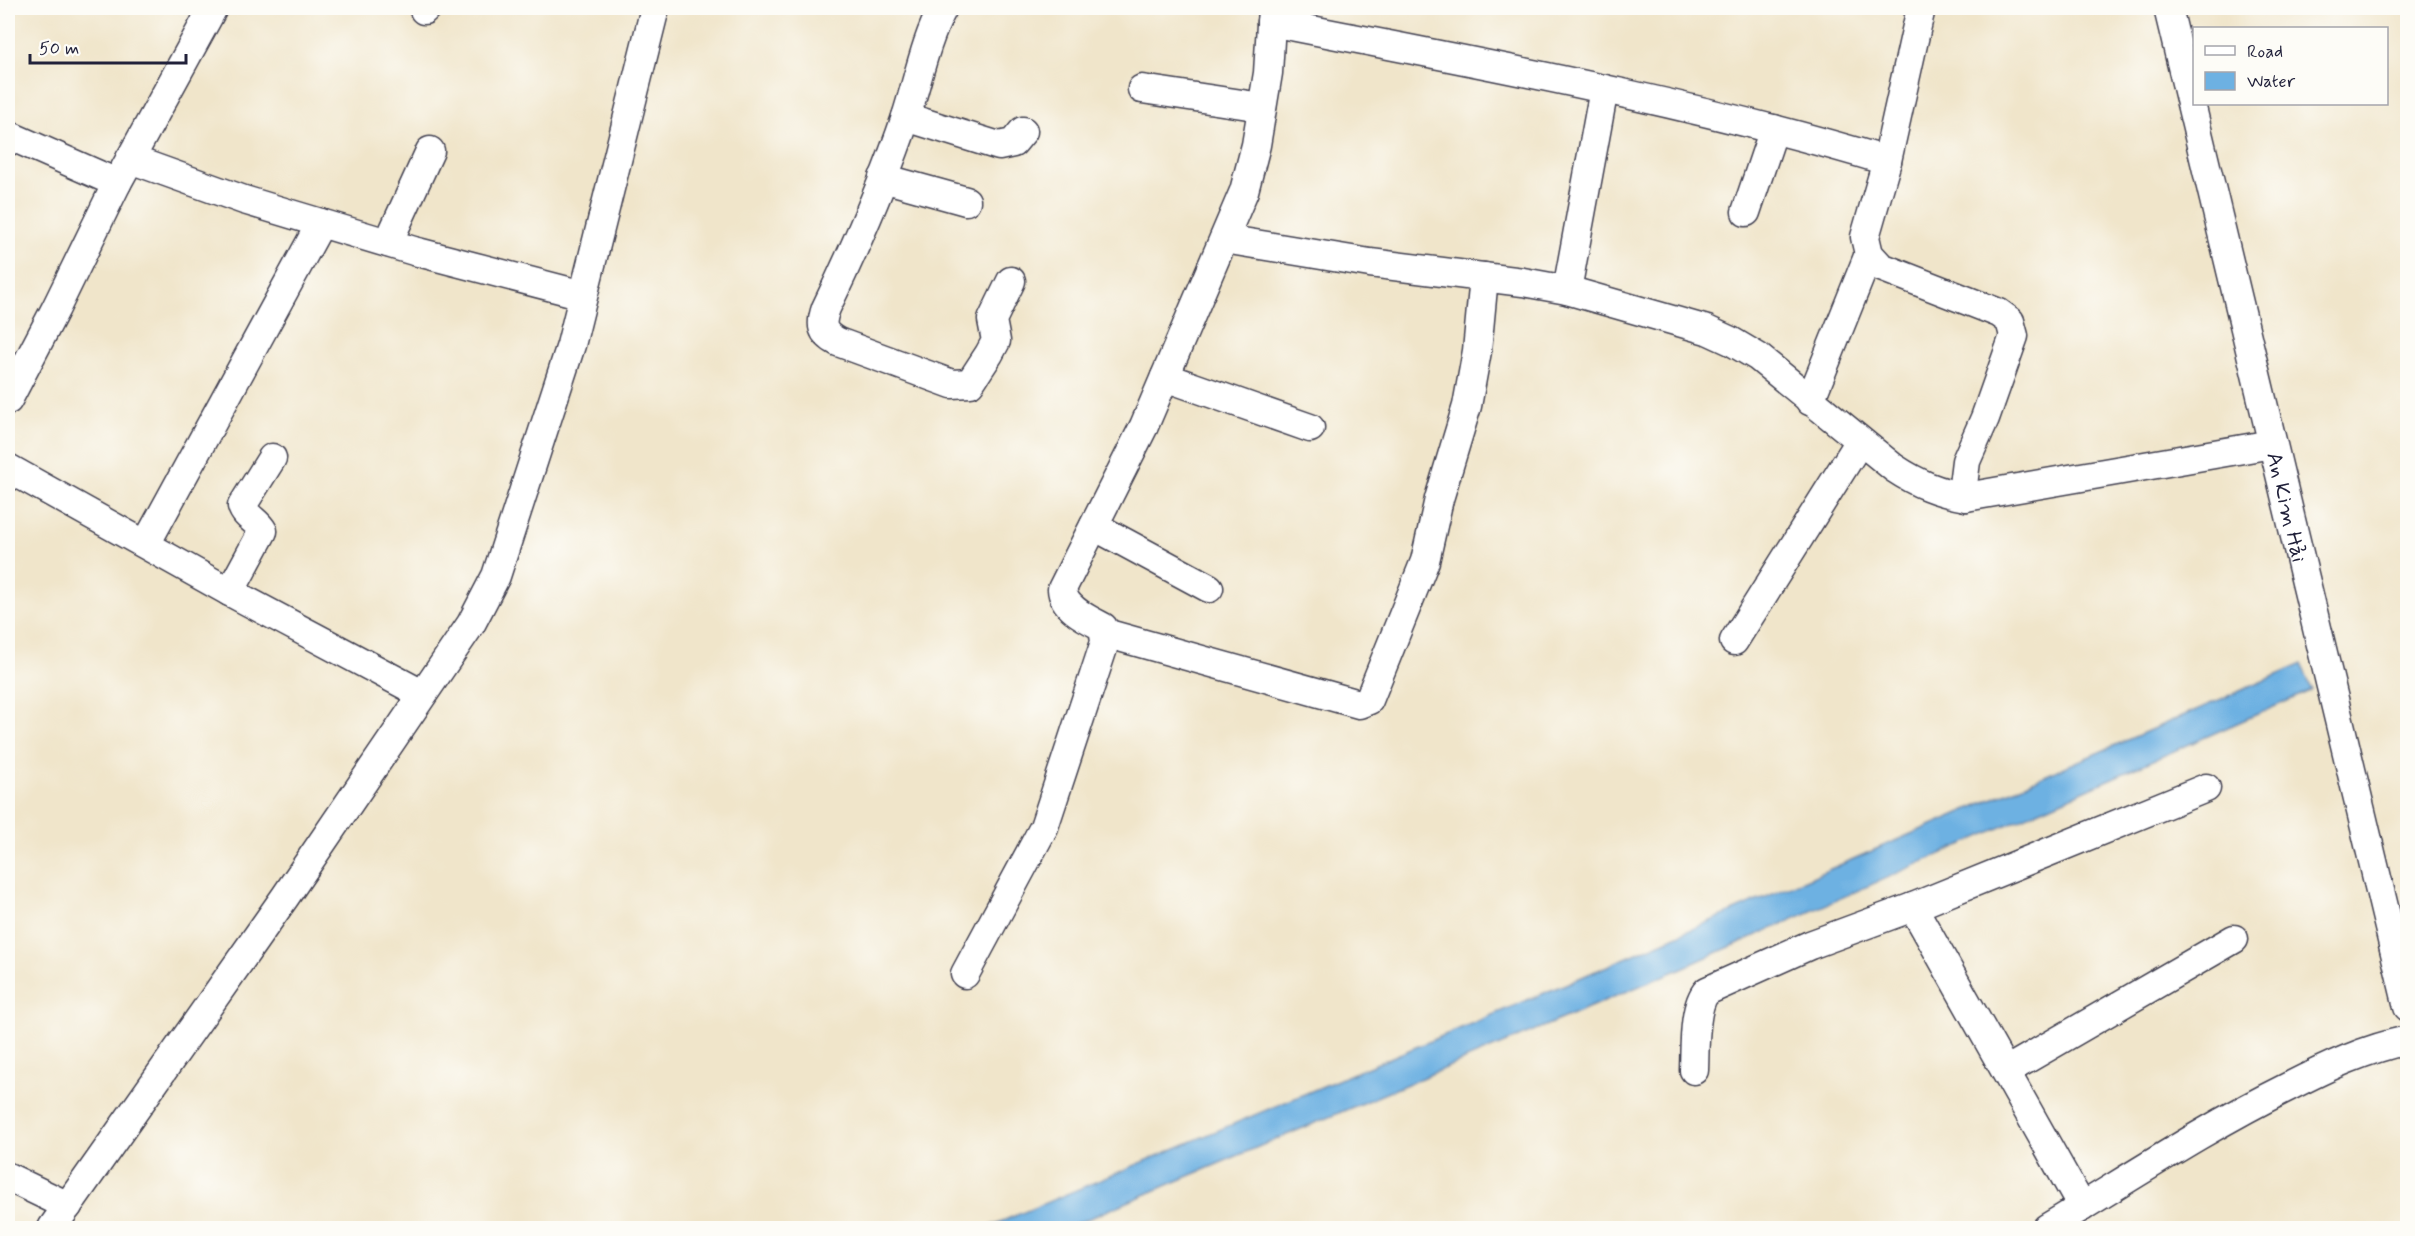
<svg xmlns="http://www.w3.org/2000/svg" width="2415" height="1236" viewBox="0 0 2415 1236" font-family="Mynerve,sans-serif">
	<rect width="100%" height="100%" fill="#fdfcf7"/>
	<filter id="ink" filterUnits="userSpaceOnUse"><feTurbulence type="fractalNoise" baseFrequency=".0167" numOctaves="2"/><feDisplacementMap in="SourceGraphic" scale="12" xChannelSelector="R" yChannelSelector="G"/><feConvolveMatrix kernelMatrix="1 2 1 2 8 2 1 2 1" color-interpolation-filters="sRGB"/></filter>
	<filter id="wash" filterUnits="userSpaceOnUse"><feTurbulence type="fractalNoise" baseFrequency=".008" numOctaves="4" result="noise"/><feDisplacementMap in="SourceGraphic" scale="24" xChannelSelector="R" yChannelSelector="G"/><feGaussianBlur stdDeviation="1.35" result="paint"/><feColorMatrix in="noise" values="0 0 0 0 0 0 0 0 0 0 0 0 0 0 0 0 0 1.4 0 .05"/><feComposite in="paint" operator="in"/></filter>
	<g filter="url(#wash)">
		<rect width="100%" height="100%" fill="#f0e5ca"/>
		<path fill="#6db1e2" stroke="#486a8e" stroke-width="1.5" d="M2302,664L2312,690L1680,969L1066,1228H986L1568,983Z"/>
	</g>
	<g filter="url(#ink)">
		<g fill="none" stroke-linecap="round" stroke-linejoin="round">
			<g stroke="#413f50" stroke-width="31">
				<g id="minor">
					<path d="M943,8C925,41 918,80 906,117C884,182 856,246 826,308C820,325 821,333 838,342L952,384L970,383L989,354L996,341L992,320L1011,281"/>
					<path d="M1921,8L1887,161L1865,237L1869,254L1881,267L1999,313L2010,321L2014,336L1985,418L1966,461L1963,485L1966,497"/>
					<path id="s1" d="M2168,8L2408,1007"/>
					<path d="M424,10L426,8"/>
					<path d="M1271,22C1478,63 1685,100 1887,161"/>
					<path d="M1142,89L1262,107"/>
					<path d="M906,117L999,146L1013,143L1023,131"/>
					<path d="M8,135L117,183"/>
					<path d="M130,159L244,200L414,251L583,295"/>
					<path d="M883,178L966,201"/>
					<path d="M1746,212L1774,129"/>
					<path d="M1224,239L1370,263L1523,282L1567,290L1707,330L1731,341L1758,357L1894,468C1918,484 1938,492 1966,497L2272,444"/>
					<path d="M388,243L430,151"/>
					<path d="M1567,290L1604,89"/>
					<path d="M1165,377L1310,428"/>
					<path d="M8,400L56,308L117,183L213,8"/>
					<path d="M1810,401L1869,254"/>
					<path d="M8,468L230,592L422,694"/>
					<path d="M1094,526L1209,588"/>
					<path d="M146,544L321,223"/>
					<path d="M230,592L263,531C258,521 245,517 242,506L272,458"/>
					<path d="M1105,633L1359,704L1369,700L1425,561L1439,499L1467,406L1477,351L1484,277"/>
					<path d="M1734,641L1860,441"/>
					<path d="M1913,907L2082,1207"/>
					<path d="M965,974L1044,827L1105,642L1103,627C1088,619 1063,608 1062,589L1144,426L1244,191L1256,145L1268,73L1272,8"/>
					<path d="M1694,1070C1695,1049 1693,1006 1707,991L1810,945L1913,907L2206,788"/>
					<path d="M2006,1071L2234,939"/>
					<path d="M8,1177L68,1206"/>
					<path d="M52,1228L285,897L471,624L496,576L571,345L655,8"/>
					<path d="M2047,1228C2127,1180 2205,1128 2288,1087C2327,1067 2365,1049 2408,1040"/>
				</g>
			</g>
			<use href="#minor" stroke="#fff" stroke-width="28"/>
		</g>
	</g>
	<g text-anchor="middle" stroke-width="6" stroke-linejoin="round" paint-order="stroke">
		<g font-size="22" fill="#22223b" stroke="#fdfcf7">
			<text dy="8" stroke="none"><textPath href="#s1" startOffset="513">An Kim Hải</textPath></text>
		</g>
	</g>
	<rect width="2415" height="1236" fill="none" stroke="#fdfcf7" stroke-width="30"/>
	<rect x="2193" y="27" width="195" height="78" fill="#fdfcf7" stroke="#a5a5ac" stroke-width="1.5"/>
	<rect x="2205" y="46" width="30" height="9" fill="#ffffff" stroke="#a5a5ac" stroke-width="1.5"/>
	<text x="2247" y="57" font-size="18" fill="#22223b">Road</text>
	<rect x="2205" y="72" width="30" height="18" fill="#6db1e2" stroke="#a5a5ac" stroke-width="1.5"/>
	<text x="2247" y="87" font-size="18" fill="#22223b">Water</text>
	<path d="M30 54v9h156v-9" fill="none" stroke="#22223b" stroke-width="3"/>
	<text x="39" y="54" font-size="18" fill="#22223b" stroke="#fdfcf7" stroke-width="4.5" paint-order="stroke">50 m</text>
</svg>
